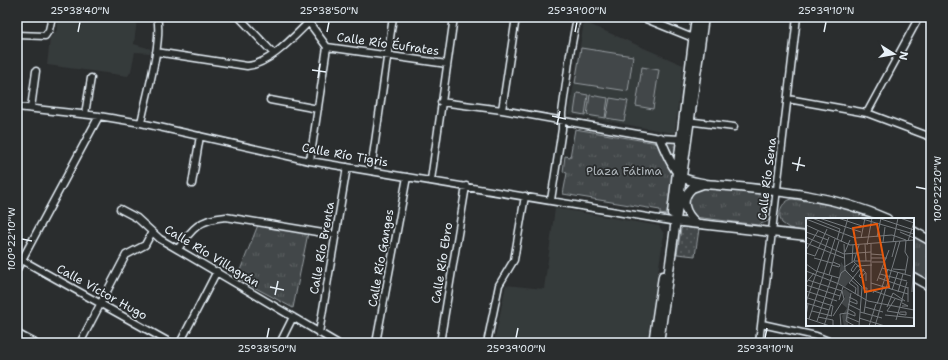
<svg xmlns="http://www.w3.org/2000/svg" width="948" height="360" viewBox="0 0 948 360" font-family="'Shantell Sans',sans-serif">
	<defs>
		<pattern id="grass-dots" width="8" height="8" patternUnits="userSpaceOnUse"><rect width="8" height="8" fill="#424648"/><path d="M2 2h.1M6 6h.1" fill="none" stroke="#5d6163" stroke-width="1.8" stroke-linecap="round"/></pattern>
		<pattern id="park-tufts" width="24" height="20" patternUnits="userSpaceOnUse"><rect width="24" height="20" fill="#424648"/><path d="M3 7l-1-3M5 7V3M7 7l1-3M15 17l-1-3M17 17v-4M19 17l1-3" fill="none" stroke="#5d6163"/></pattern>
	</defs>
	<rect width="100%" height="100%" fill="#2a2d2e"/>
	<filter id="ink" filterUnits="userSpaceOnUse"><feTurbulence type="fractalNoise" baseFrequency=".025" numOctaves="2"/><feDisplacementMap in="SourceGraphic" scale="8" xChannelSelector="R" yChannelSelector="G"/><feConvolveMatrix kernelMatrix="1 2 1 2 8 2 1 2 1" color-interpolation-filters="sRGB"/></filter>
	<g filter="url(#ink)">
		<path fill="#363a3b" d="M58,17H122L137,19L134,44L151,49L150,53L135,52L131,71L128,76L47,65L50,38L57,30Z
			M584,22L683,65L675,132L673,133L569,114Z
			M555,208L659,226L664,234L647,343H494L506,285L544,289Z"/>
		<path fill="url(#grass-dots)" stroke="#959ca0" d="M666,142L677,143L675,157Z
			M683,227L699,229L695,256L677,254L681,229Z"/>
		<path fill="url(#park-tufts)" stroke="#959ca0" d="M575,129L657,143L674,169L667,215L660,214V210L563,194L567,173L563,172L565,156L570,157Z
			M703,187L761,194L772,202V216L768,221L758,225L695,217L692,215L686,202L690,192Z
			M792,199L834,205L874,219H807V232L789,228L782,223C777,213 781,202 792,199Z
			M258,225L308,233L293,308L237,278Z
			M913,236L931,246V283L913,273Z"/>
		<path fill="#424648" stroke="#959ca0" d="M581,48L633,56L628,91L575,83Z
			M642,67L659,70L653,109L636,106Z
			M577,93L588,95L585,115L574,113Z
			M590,95L608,98L605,118L587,115Z
			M610,98L628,101L624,121L606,118Z"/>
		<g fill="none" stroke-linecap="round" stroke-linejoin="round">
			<g stroke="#e8f1f8" stroke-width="9">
				<path id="minor" d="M239,17L274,54
					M305,17L327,47
					M641,17L693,38
					M17,35L45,36L49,30L52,17
					M327,47L447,64
					M156,52L247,66C271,64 296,34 314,17
					M788,99L867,113L931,137
					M270,100L318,109
					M441,102L502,110L660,138L681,139
					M17,107L99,116L141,123L310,161L671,221
					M31,108L36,71
					M502,110L516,17
					M867,113L919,17
					M85,114L91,78
					M687,121L734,127
					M141,123C146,97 163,41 157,17
					M310,161L327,47
					M371,170L393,17
					M431,180L454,17
					M192,184L200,136
					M551,200L562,129V113L570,54L577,17
					M120,209L137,218L160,239L337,343
					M178,249C192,228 200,219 226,217L335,235
					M22,260L171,343
					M17,269L99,116
					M762,324L816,336L833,343
					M319,333L347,167
					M80,343L126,255L145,245L152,232
					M180,343L217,271
					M280,343L293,317
					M376,343L407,177
					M440,343L466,186
					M487,343L499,285L514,260L525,196
					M759,343L797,17"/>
			</g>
			<g stroke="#e8f1f8" stroke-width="10">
				<path id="tertiary" d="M17,334L34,343"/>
			</g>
			<g stroke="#e8f1f8" stroke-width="11">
				<path id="secondary" d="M660,138C664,148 673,171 682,177C688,181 698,182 706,184C767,190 830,193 887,219
					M672,213L696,17
					M673,221L807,236
					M696,223C685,213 679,200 692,188L703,184
					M913,231L931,241
					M913,277L931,287
					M653,343L663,276
					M659,343L704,17"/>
			</g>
			<use href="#minor" stroke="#2a2d2e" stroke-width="6"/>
			<use href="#tertiary" stroke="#2a2d2e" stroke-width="7"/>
			<use href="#secondary" stroke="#2a2d2e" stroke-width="8"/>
		</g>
	</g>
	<path fill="none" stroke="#e8f1f8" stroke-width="1.5" d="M78,32L80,22M327,32L329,22M575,32L577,22M824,32L826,22M312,70L326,72M318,78L320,64M552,116L566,119M557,125L560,111M792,163L805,166M797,171L800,157M916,187L926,189M22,239L32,241M270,287L284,290M275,295L278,281M267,338L269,328M516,338L518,328M765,338L767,328"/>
	<g text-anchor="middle" stroke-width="3.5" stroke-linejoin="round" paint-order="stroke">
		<g font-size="12" fill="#e8f1f8" stroke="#2a2d2e">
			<text transform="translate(388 44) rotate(8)" y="4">Calle Río Éufrates</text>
			<text transform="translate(345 155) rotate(10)" y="4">Calle Río Tigris</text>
			<text transform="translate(767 179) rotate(-83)" y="4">Calle Río Sena</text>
			<text transform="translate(322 248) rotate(-80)" y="4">Calle Río Brenta</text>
			<text transform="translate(212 256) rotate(31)" y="4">Calle Río Villagrán</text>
			<text transform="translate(381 258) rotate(-80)" y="4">Calle Río Ganges</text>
			<text transform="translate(442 263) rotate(-81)" y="4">Calle Río Ebro</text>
			<text transform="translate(102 292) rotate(29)" y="4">Calle Víctor Hugo</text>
		</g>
		<g font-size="12" fill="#aeb5ba" stroke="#2a2d2e">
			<text x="624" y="175">Plaza Fátima</text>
		</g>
	</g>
	<g transform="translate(806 218)">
		<rect width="108" height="108" fill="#2a2d2e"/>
		<path d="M35,44L46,60L39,69L32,65ZM39,71L44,75L42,108H38L36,98L41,90L35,85L39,79L36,73Z" fill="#424648"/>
		<path fill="none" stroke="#767b7f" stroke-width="1" d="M6,0L34,11L31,22M13,0L55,14M32,0L56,8M53,0L108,16M94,0L108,5M0,1L49,20L86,17L100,22L99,34L102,39L99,56M75,1L108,12M0,7L44,27L108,22M0,14L22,22M94,14L108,20M0,19L38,36L65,34M71,19L75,0M55,20L59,0M102,23L108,4M35,24L42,0M77,24L79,9M87,24L92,0M0,25L38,40M38,26L39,52L56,69L53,108M59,26L60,43M65,26V74M61,27L66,0M0,32L12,13M39,34L44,22M0,35L9,38L21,11M65,36L77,37M86,39L90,24M8,40L26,45M65,40H81M48,43H65M48,44L60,55V63M66,44H79M46,45L47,27M0,46L10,53L33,60M49,46L45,52L47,54L51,48M26,47L33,49L34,47L27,44M51,48L66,47M38,49L48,43L53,27M76,50L105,58M58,51L53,58L55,60L59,55M87,51L99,52M0,53L33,66L62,83L108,92M74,56L101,63M23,57L33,23M73,60L102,70M2,62L36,73L38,81L27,98M45,62L52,68V78M71,63L83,32M0,65L8,55M65,65L102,76M0,67L34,78M76,69L82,51M57,70H61L60,82M86,72L92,54M0,73L31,83M92,74L97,56M106,74L108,38M45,75L40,103L49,108M67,75L68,73L97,83M49,76L50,70L43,65L54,51M2,80L27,88L25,98M89,81L81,93L94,95M33,82L37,69M43,83L51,86V83L43,79M0,84L23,19M102,84V69M0,85L23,92M42,86L54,92M71,86L77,69M96,88H102L96,85M59,89L77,94M81,89L87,75L99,83M6,93L26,98M54,94L76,100M58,95L60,82M34,96L41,95L49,98V95L42,91M34,96L35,108M93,96L100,97V94H94M79,97L108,100M0,98L2,86M12,99L27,102V108M41,99L53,104M0,100L24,108M53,100L79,108M3,101L29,21M90,102L101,64M11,103L26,58M18,108L35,55L39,52M63,108L70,86M69,108L94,23"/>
		<path fill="#e8590c" fill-opacity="0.15" stroke="#e8590c" stroke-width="2" d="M71,6L83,69L59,74L47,10Z"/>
		<rect width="108" height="108" fill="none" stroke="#e8f1f8" stroke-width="2"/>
	</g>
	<rect width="948" height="360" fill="none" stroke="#2a2d2e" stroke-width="44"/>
	<g transform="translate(894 54) rotate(101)" stroke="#2a2d2e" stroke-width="3" paint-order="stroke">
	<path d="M0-3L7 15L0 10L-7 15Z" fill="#e8f1f8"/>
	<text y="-6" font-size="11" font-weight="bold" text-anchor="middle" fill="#e8f1f8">N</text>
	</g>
	<rect x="22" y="22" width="904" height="316" fill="none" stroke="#e8f1f8" stroke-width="1.5"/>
	<g font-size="10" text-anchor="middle" fill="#e8f1f8">
		<text x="80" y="14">25°38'40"N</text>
		<text x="329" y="14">25°38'50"N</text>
		<text x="577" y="14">25°39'00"N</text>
		<text x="826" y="14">25°39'10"N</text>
		<text transform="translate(937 189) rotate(-90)" y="4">100°22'20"W</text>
		<text transform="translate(11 239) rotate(-90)" y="4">100°22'10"W</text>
		<text x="267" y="352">25°38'50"N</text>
		<text x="516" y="352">25°39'00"N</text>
		<text x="765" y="352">25°39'10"N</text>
	</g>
</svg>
